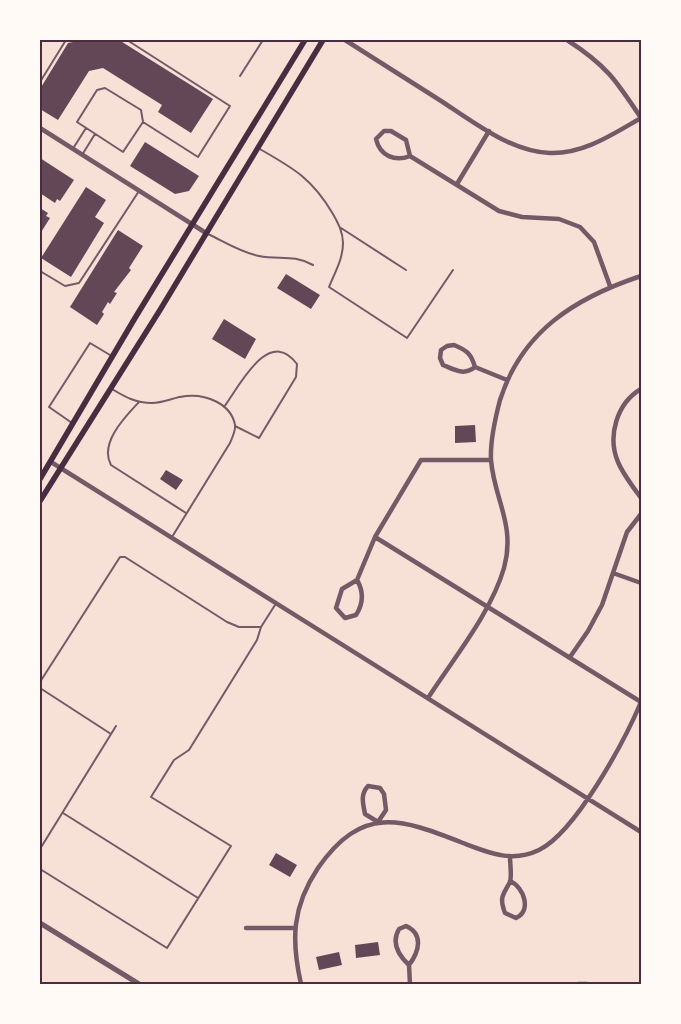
<svg xmlns="http://www.w3.org/2000/svg" width="681" height="1024" viewBox="0 0 681 1024" font-family="'Roboto Condensed',sans-serif">
	<rect width="100%" height="100%" fill="#f7e1d7"/>
	<path fill="#644757" d="M83,40H119L213,99L191,133L158,112L162,105L103,68L89,71L58,120L40,109V89L68,43Z
		M145,142L199,176L189,191L175,194L130,166Z
		M40,158L74,180L60,201L57,199L55,203L40,193Z
		M86,187L106,200L95,217L104,223L71,277L41,258Z
		M40,208L48,213L46,216L50,218L40,234Z
		M118,230L143,246L129,268L131,270L114,292L117,293L110,304L108,302L102,312L104,314L97,325L70,307Z
		M286,274L320,295L311,309L277,288Z
		M224,319L256,339L245,359L212,339Z
		M475,425L476,442L455,443V426Z
		M166,470L183,480L176,490L160,479Z
		M276,853L297,865L290,877L269,865Z
		M378,942L380,955L356,958L355,945Z
		M339,952L342,965L319,970L316,957Z"/>
	<g fill="none" stroke-linecap="round" stroke-linejoin="round">
		<path stroke="#755966" stroke-width="2" d="M127,40L230,106L198,157L143,122
			M240,76L263,40
			M40,82L66,40
			M105,88L141,110L143,122L123,152L77,122L97,90Z
			M74,147L86,128
			M258,148C293,168 312,178 333,214C338,223 343,232 343,243C343,259 335,272 329,287L407,338L453,270
			M82,155L95,134
			M341,228L406,270
			M208,234C225,242 240,252 259,256C280,260 293,254 313,265
			M40,271L65,286L79,283L139,191
			M112,389C125,397 136,403 152,403C164,403 174,397 186,396C205,394 231,403 235,425C236,430 232,438 230,443L172,537
			M139,402C125,417 99,443 111,465L186,513
			M224,407C240,385 269,326 297,364L296,377L259,438L235,426
			M72,423L49,407L90,343L110,355
			M40,682L120,557H125L227,622L239,627H261
			M40,688L111,734
			M63,813L198,898
			M40,849L116,726
			M40,869L167,948L231,846L151,797L174,760L189,750L257,640L261,627L275,605"/>
		<path stroke="#755966" stroke-width="4.5" d="M345,40C376,60 407,79 438,99C471,120 510,152 550,153C584,154 613,134 641,118
			M567,40C606,65 616,80 641,118
			M40,128L206,233
			M384,131H391L406,140L410,156C395,162 380,156 376,139Z
			M410,156L499,211L522,217L559,219L580,227L594,242L610,286
			M457,184L489,131
			M454,345C466,350 471,353 475,367C464,376 455,370 443,365L440,358L441,350L447,346Z
			M475,367L507,380
			M641,389C617,403 607,436 618,462C623,474 633,487 641,498
			M51,462L641,832
			M613,573L641,583
			M357,580C364,592 363,604 356,615L345,618L336,608L342,589L357,580L375,537L421,460H491
			M570,657L588,631L602,605L627,532L641,514
			M428,698C453,659 491,613 504,568C516,525 494,499 491,460C490,441 495,419 500,400C522,331 575,298 641,276
			M368,786L380,788L384,794L386,810L378,822L365,814C363,803 360,795 368,786Z
			M510,857C510,864 512,876 510,882C503,895 499,897 505,913L516,918C532,911 524,887 510,881
			M246,928H294
			M409,965C398,955 391,943 399,929L406,926C424,934 419,952 409,965L410,984
			M301,984C291,940 292,907 318,868C362,805 400,818 463,843C489,853 512,863 539,850C576,832 625,740 641,702L375,537
			M578,984H587"/>
		<path stroke="#755966" stroke-width="5" d="M40,923L139,984"/>
		<path stroke="#4a2c40" stroke-width="5.5" d="M40,479L135,318L305,40
			M40,501L160,310L323,40"/>
	</g>
	<rect width="681" height="1024" fill="none" stroke="#fffaf5" stroke-width="82"/>
	<rect x="41" y="41" width="599" height="942" fill="none" stroke="#4a2c40" stroke-width="2"/>
</svg>
